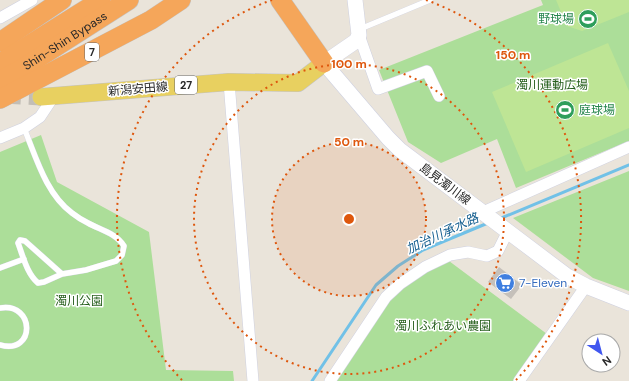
<svg xmlns="http://www.w3.org/2000/svg" width="629" height="381" viewBox="0 0 629 381" font-family="'DM Sans','Noto Sans JP',sans-serif">
	<rect width="100%" height="100%" fill="#eae4da"/>
	<path fill="#acde99" d="M541,0H629V141L516,188L497,139L441,163L408,142L379,70L543,5Z
		M41,135L57,182L149,232L166,370L233,371L234,381H0V152Z
		M629,171V291L593,278L513,218Z
		M449,261L547,334L514,381H336L391,299L408,284L424,273Z"/>
	<path fill="#bee595" d="M556,0H629V12L582,31L567,26Z
		M608,43L629,91V128L526,172L492,92Z"/>
	<g fill="none" stroke-linecap="round" stroke-linejoin="round">
		<path stroke="#71c1e7" stroke-width="3" d="M499,219L629,165
			M312,381L376,285L398,266L423,250L488,223"/>
	</g>
	<path fill="#c5c0ba" d="M499,267L522,285L511,299L488,282Z"/>
	<g fill="none" stroke-linecap="round" stroke-linejoin="round">
		<path stroke="#c3beb6" stroke-width="17" stroke-dasharray="17 8" stroke-linecap="butt" d="M4,95L41,97"/>
		<g stroke="#cfd1e0" stroke-width="6">
			<path id="lane" d="M360,29L430,0
				M24,128C36,157 46,194 72,213C77,217 82,220 88,223C100,230 116,233 124,246L122,255L116,261L86,270L62,274L44,282L38,283C27,274 23,256 18,243L20,240L25,241L62,274
				M0,268L24,259
				M0,308C35,302 36,355 0,345"/>
		</g>
		<g stroke="#cfd1e0" stroke-width="12">
			<path id="street" d="M0,18L32,0
				M359,35L378,89L427,71L439,96
				M229,82L253,381
				M0,138L24,128L40,117L54,96
				M483,212L629,147
				M330,381L386,297L400,284L425,267L450,255L468,252L487,256L498,251L508,231
				M519,381L586,286"/>
		</g>
		<g stroke="#cfd1e0" stroke-width="16">
			<path id="secondary" d="M355,0L359,35L356,41L324,63L388,138L400,150L567,276L586,286L629,303"/>
		</g>
		<g stroke="#c3c3c3" stroke-width="18">
			<path id="primary" d="M41,97L229,82L298,83L324,63"/>
		</g>
		<g stroke="#c3c3c3" stroke-width="20">
			<g id="highway">
				<path d="M280,0L324,63"/>
				<path d="M0,42L62,0"/>
				<path d="M0,63L101,0"/>
				<path id="s1" d="M0,80L18,71L129,0"/>
				<path d="M0,99L151,20L181,0"/>
			</g>
		</g>
		<use href="#lane" stroke="#fff" stroke-width="5.5"/>
		<use href="#street" stroke="#fff" stroke-width="11"/>
		<use href="#secondary" stroke="#fff" stroke-width="15"/>
		<use href="#primary" stroke="#e8d060" stroke-width="17"/>
		<use href="#highway" stroke="#f5a65a" stroke-width="19"/>
	</g>
	<circle cx="349" cy="219" r="77" fill="#de570d" fill-opacity=".12"/>
	<g fill="none" stroke="#de570d" stroke-width="2" stroke-dasharray="2 4">
		<circle cx="349" cy="219" r="77"/>
		<circle cx="349" cy="219" r="155"/>
		<path d="M182 380A232 232 0 0 1 272 0M426 0A232 232 0 0 1 516 380"/>
	</g>
	<defs>
		<g id="stadium-disc" transform="scale(1)"><circle r="9.5" fill="#2e9e5b" stroke="#fff"/><path d="M0-5a6.5 5 0 1 0 0 10a6.5 5 0 1 0 0-10ZM-3.5-1.8h7v3.6h-7Z" fill="#fff"/></g>
		<g id="supermarket-disc" transform="scale(1)"><circle r="9.5" fill="#3f7fe0" stroke="#fff"/><path d="M-6-5.5h2.5l.6 2H6L4.5 2H-2.5L-4.4-4H-6ZM-1.5 3.2a1.3 1.3 0 1 0 .1 0ZM3 3.2a1.3 1.3 0 1 0 .1 0Z" fill="#fff"/></g>
	</defs>
	<g fill-rule="evenodd">
		<use href="#stadium-disc" x="588" y="19"/>
		<use href="#stadium-disc" x="565" y="110"/>
		<use href="#supermarket-disc" x="505" y="283"/>
	</g>
	<g text-anchor="middle" stroke-width="3" stroke-linejoin="round" paint-order="stroke">
		<g fill="#fff" stroke="#686868" stroke-width="1">
			<rect x="85" y="43" width="14" height="18" rx="3"/>
			<rect x="175" y="76" width="22" height="18" rx="3"/>
		</g>
		<g font-size="11" font-weight="bold" fill="#282828">
			<text x="92" y="56">7</text>
			<text x="186" y="89">27</text>
		</g>
		<g font-size="12" fill="#27864d" stroke="#fff" text-anchor="end">
			<text x="574" y="23">野球場</text>
			<text x="579" y="114" text-anchor="start">庭球場</text>
		</g>
		<g font-size="12" fill="#282828" stroke="#fff">
			<text dy="4" stroke="none"><textPath href="#s1" startOffset="76">Shin-Shin Bypass</textPath></text>
			<text transform="translate(138 89) rotate(-5)" y="4">新潟安田線</text>
			<text transform="translate(445 184) rotate(37)" y="4">島見濁川線</text>
		</g>
		<g font-size="12" fill="#275f1d" stroke="#fff">
			<text x="552" y="89">濁川運動広場</text>
			<text x="79" y="305">濁川公園</text>
			<text x="443" y="330">濁川ふれあい農園</text>
		</g>
		<g font-size="12" fill="#366cbe" stroke="#fff" text-anchor="start">
			<text x="519" y="287">7-Eleven</text>
		</g>
		<g font-size="13" font-style="italic" fill="#145e8f" stroke="#fff">
			<text transform="translate(442 233) rotate(-25)" y="5">加治川承水路</text>
		</g>
	</g>
	<circle cx="349" cy="219" r="6" fill="#de570d" stroke="#fff" stroke-width="2"/>
	<g font-size="12" text-anchor="middle" font-weight="bold" fill="#de570d" stroke="#fff" stroke-width="3" stroke-linejoin="round" paint-order="stroke">
		<text x="513" y="59">150 m</text>
		<text x="349" y="68">100 m</text>
		<text x="349" y="146">50 m</text>
	</g>
	<g transform="translate(601 353) rotate(144)"><circle r="19" fill="#ffffff" stroke="#a9a9a9"/>
	<path d="M0-3L7 15L0 10L-7 15Z" fill="#4157ef"/>
	<text y="-6" font-size="11" font-weight="bold" text-anchor="middle" fill="#282828">N</text>
	</g>
</svg>
